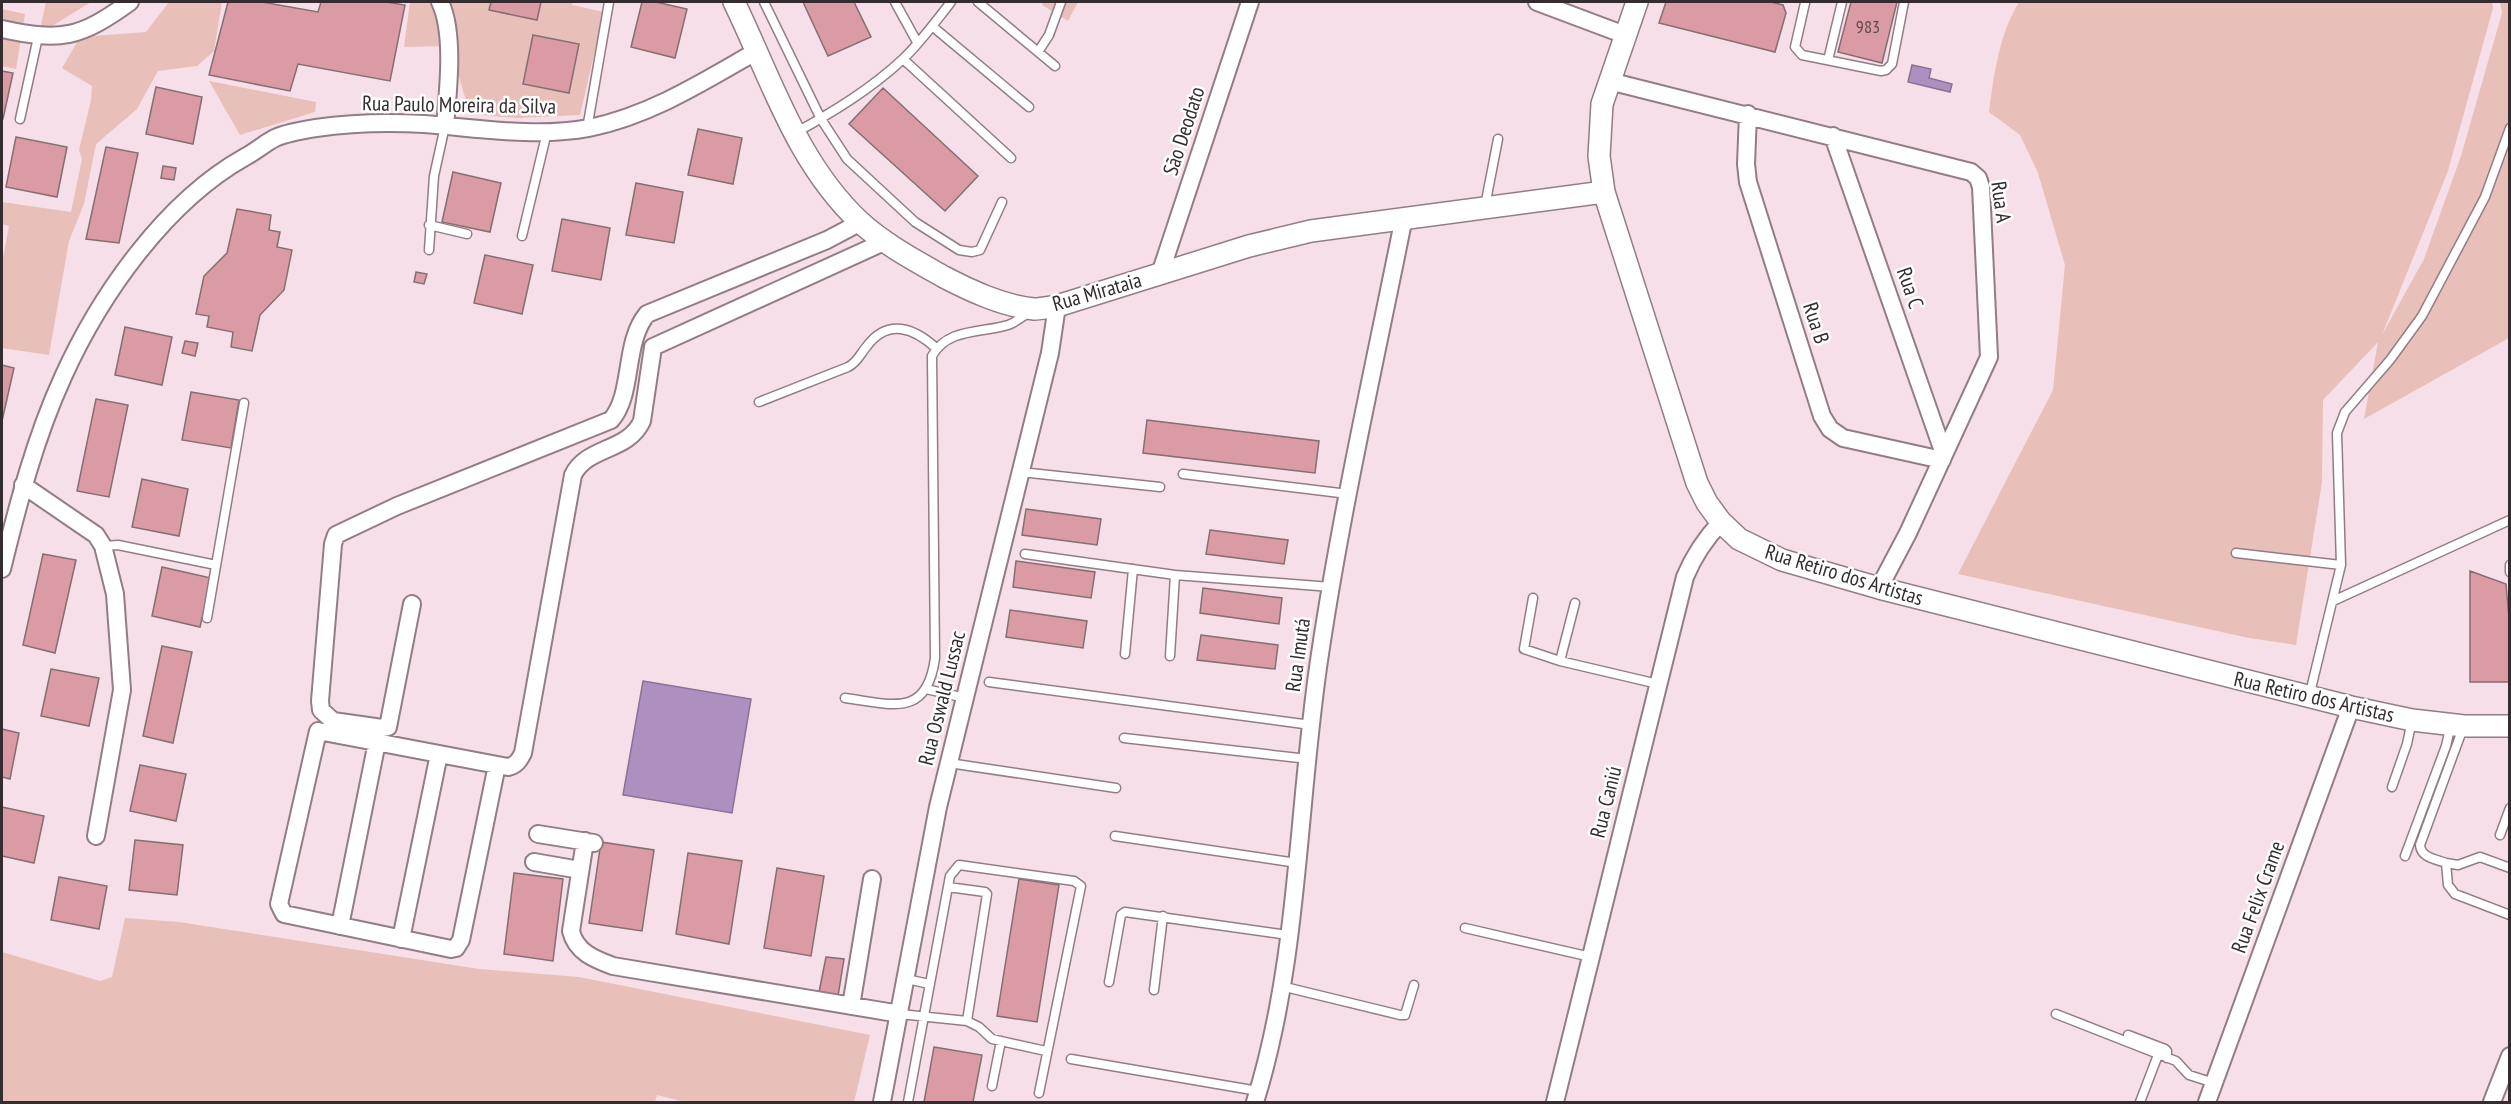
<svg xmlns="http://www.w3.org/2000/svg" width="2511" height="1104" viewBox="0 0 2511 1104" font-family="'PT Sans Narrow',sans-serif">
	<rect width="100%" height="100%" fill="#f6dfe8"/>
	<path fill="#e8bfb9" d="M46,2H91L39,34Z
		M169,2H222L214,51L197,66L158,71L137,109L96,144L84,204L69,241L49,355L2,348V263L9,226L2,224V202L71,212L82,159L79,150L91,100L92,86L62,68L80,37L146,32Z
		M410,2H434L445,46L404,47Z
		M447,2H572V5L604,12L580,115L517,118L470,114L459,77Z
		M1043,2H1078L1068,21L1042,5Z
		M2019,2H2492L2493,8L2448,171L2382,335L2424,259L2461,156L2502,13L2500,2H2509V338L2364,419L2378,342L2323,400L2322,482L2296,645L2249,638L1958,574L2053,390L2065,265L2038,173L2020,135L1989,112C1994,74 1999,35 2019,2Z
		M2,9L25,14L16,69L2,66Z
		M209,81L316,102L315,112L240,135Z
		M125,918L179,922L479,969L579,977L870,1035L854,1102H685L657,1095L655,1102H2V952L100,981L112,977Z"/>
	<path fill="#af8fc0" stroke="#8a7195" stroke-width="1.5" d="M1912,65L1931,69L1929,78L1952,84L1950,92L1908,82Z
		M643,681L751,699L732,813L623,795Z"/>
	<path fill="#db9ba4" stroke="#846e71" stroke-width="1.5" d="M228,2H262L318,12L321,2H386L405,5L390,81L298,64L290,91L209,75Z
		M491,2H541L537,20L489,10Z
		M642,2H656L687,9L675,58L631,47Z
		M803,2H854L871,37L828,56Z
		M1666,2H1771L1783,5L1786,13L1775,52L1659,23Z
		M1851,2H1897L1882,63L1838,52Z
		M533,35L579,44L569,93L523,84Z
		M2,71L13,73L3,119H2Z
		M156,87L202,97L193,144L146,134Z
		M883,88L978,176L945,211L849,124Z
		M698,129L742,138L733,184L688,175Z
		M16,137L67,147L57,197L6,187Z
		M106,147L138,153L119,243L86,239Z
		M163,166L176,168L174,180L161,178Z
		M453,172L501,183L490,232L442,222Z
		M636,183L683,192L674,243L626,235Z
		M237,209L271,215L269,230L280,232L277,247L292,250L284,290L260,315L252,351L231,347L233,332L207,327L209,316L196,314L204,276L227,253Z
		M562,219L610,228L601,280L552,271Z
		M485,255L533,265L522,314L474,303Z
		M416,272L427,274L424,284L414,282Z
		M125,327L172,337L162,385L115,375Z
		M185,341L198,343L195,356L182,353Z
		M2,365L14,368L2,421Z
		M191,392L239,400L231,448L182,440Z
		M96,399L128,405L109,497L77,491Z
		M1147,420L1319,441L1315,473L1143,453Z
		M142,479L188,489L179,536L132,527Z
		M1026,509L1101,519L1097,545L1022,535Z
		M1210,530L1288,540L1284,564L1206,554Z
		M43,554L76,560L55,653L23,645Z
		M1016,561L1095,572L1091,598L1013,587Z
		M162,567L211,578L200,627L152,616Z
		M2470,571L2506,584L2510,629V682H2470Z
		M1203,588L1282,598L1279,624L1200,613Z
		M1010,610L1087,621L1083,648L1006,637Z
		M1201,635L1278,645L1275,669L1197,660Z
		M162,646L192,652L173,743L143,736Z
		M51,669L99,678L89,726L41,716Z
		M2,729L19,733L10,779L2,777Z
		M140,765L186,774L176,821L130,811Z
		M2,807L44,816L34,863L2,856Z
		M135,840L183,845L177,895L129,890Z
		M601,842L654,850L642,931L589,923Z
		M688,853L742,861L729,944L676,934Z
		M777,868L824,876L811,956L764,948Z
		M514,873L563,879L553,961L504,954Z
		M59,877L107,886L99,929L51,920Z
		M1019,879L1059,885L1037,1022L997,1016Z
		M826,957L844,959L838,996L819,992Z
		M934,1047L982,1055L973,1102H924Z"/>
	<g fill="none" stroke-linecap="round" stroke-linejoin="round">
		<g stroke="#927d86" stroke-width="11">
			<path id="service" d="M764,2L821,119L847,159L915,222L959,250L972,252L980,250L1002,202
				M895,2L917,42
				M978,2L1055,66
				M1805,3L1795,47L1802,55L1881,71L1886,70L1892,64L1904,2
				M932,26L1029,107
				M1038,52L1049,35L1061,2
				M903,59L1011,158
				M1828,60L1842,2
				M20,119L38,37
				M587,129L609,2
				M795,133C833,112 871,89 903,59C921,42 936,21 951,2
				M1485,206L1498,139
				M429,225L467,234
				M522,236L547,132
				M429,250L434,176L445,126
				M759,402L848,367C858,362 860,354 867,346C888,318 914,328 936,348
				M1021,472L1160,487
				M1183,474L1348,494
				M103,546L118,545L216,565
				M2236,553L2341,565
				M1025,554L1175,575L1331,587
				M2510,565V572
				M1533,598L1524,649L1560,661L1658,684
				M2333,601L2510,520
				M207,618L244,403
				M1125,654L1133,569
				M1170,656L1175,575
				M1560,661L1575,603
				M989,682L1311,725
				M926,689L965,698
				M2309,697L2341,565L2337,433L2345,412L2390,360L2422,316L2485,197L2510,128
				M845,698C891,704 927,719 935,658L932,356C947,328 982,333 1008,325C1014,323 1022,317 1028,313
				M2463,728L2420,845C2421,858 2436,859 2446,863L2448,885L2455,894L2510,915
				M1124,738L1308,759
				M949,763L1116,788
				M2392,787L2407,744L2412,720
				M2500,835L2510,808
				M1115,836L1297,863
				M2405,856L2446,746L2451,724
				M2446,863L2458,865L2480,857L2510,868
				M948,887L985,892L987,894L967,1021
				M1465,928L1591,957
				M907,979L929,984
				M1109,982L1121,915L1125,912L1288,935
				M1281,986L1400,1015H1405L1414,985
				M1154,990L1163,916
				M900,1014L967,1021L979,1027L992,1039L1046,1051
				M2056,1014L2176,1061L2189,1075L2214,1083
				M2128,1035L2165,1049L2167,1051V1058
				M1071,1059L1258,1091
				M992,1086L1001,1041
				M908,1102L950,876L959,865L1074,881L1081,886L1039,1093
				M2140,1102L2158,1055"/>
		</g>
		<g stroke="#927d86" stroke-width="20">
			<path id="minor" d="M440,2C455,33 448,92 445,126
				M1537,2L1625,35
				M2,29C61,42 80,38 130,2
				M1609,81L1971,172L1978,178L1981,187L1989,357L1908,533L1879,588
				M1748,114L1746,164L1748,182L1822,416L1830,429L1843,438L1942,460
				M1833,136L1944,454
				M1160,274L1250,2
				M23,485L96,535L103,546L115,594L122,690L96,836
				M2,569C18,504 35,438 63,377C100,295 165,202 245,157C255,152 265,143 275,138C286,133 303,130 316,128C351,123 388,122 424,124C477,128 536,138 589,128C651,115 703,82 757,51
				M412,604L388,727L382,728L333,721L321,710L320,701L333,544L336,535L397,506L611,420C634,394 623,343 647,314L827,240L861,222
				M497,765L461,940L456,948L451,949L284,914L279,904L318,731L508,767C516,765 519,761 523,753L573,475C587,446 628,452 642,421L653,347L886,241
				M538,834L594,843
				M585,841L571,931C576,952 594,959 613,966L900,1014
				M534,862L580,870
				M340,926L377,742
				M401,939L439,754
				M851,1006L872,879
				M882,1102L938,807L1050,353L1057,306
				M1255,1102C1300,958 1297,803 1320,654C1342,507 1375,362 1404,217
				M1555,1102L1685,577C1694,555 1705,539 1721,522
				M2207,1102L2351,707
				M2492,1102L2510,1056"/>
		</g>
		<g stroke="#927d86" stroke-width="24">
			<path id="tertiary" d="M734,2C771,78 796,162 860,222C884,244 916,261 944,277C971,291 1003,306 1034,309C1041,309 1050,307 1057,306L1249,246L1311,231L1604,192
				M1637,2L1602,104L1599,156L1604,192L1697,483L1707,503L1721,522L1739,539L1782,560L1879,588L2351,707L2412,720L2464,726H2510"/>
		</g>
		<use href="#service" stroke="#fff" stroke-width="8"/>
		<use href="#minor" stroke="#fff" stroke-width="16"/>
		<use href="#tertiary" stroke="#fff" stroke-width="21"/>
	</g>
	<g text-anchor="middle" stroke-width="5" stroke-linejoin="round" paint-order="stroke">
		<g font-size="18" fill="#5e484d">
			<text x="1868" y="33">983</text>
		</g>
		<g font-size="21" fill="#352c30" stroke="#fff">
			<text transform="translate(459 105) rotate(1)" y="7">Rua Paulo Moreira da Silva</text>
			<text transform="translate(1184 131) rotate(-72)" y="7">São Deodato</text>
			<text transform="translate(2001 202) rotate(82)" y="7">Rua A</text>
			<text transform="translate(1910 288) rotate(71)" y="7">Rua C</text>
			<text transform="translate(1097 292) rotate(-16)" y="7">Rua Mirataia</text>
			<text transform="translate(1816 323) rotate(72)" y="7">Rua B</text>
			<text transform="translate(1844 575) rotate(17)" y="7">Rua Retiro dos Artistas</text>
			<text transform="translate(1298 655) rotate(-82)" y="7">Rua Imutá</text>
			<text transform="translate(2314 697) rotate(13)" y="7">Rua Retiro dos Artistas</text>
			<text transform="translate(942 698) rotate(-76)" y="7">Rua Oswald Lussac</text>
			<text transform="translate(1606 802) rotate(-76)" y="7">Rua Caniú</text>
			<text transform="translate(2258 897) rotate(-70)" y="7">Rua Felix Crame</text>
		</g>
	</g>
	<rect width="2511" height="1104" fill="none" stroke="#352c30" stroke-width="6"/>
</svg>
